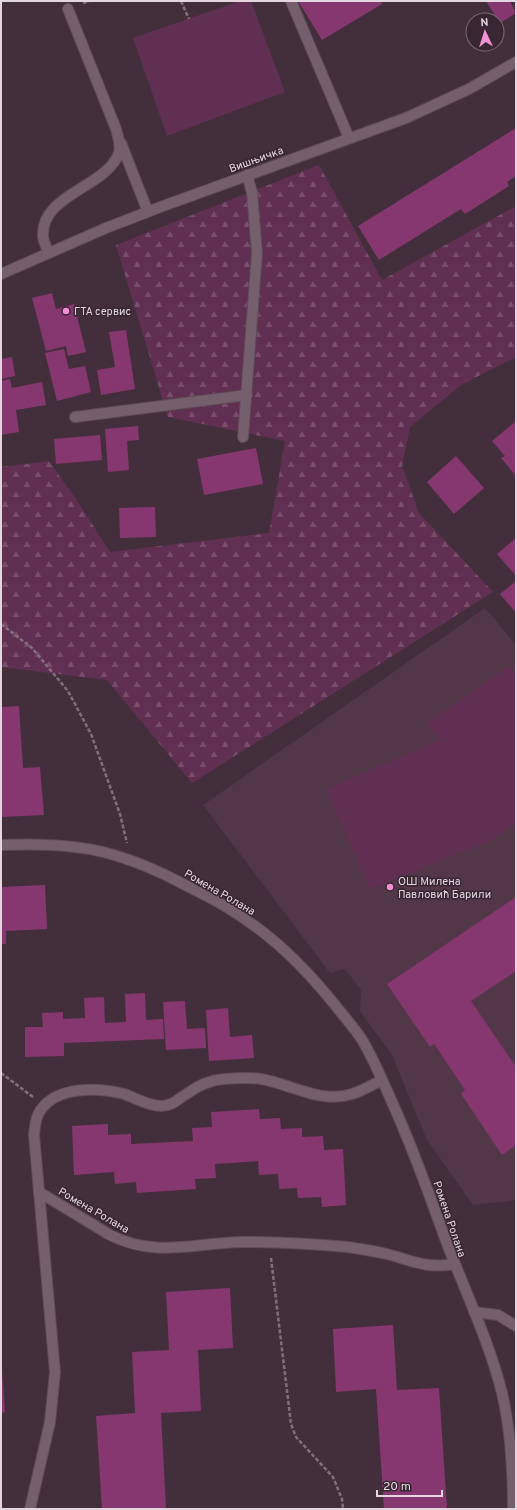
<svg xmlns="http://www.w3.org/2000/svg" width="517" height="1510" viewBox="0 0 517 1510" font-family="Overpass,sans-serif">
	<defs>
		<pattern id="forest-firs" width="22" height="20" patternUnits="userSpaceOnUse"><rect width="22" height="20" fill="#612f52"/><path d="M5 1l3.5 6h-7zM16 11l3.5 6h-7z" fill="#784c6a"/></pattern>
	</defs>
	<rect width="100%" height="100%" fill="#432f3c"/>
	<path fill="#513748" d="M485,608L516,645V1200L473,1205L427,1140L392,1055L360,1011L361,990L345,969L330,973L203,805Z"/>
	<path fill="#612f52" d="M240,1H251L285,92L167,136L133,38Z
		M509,666L516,676V823L492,840L370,890L326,789L439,740L427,723Z"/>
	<path fill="url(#forest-firs)" d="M319,165L382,280L516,206V357L461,385L410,427L402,466L419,513L493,592L192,783L107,680L1,667V467L49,461L80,505L110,552L269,533L285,441L168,417L116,245Z"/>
	<path fill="#86376f" d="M298,1H381L382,4L322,40Z
		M486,1H510L516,13L500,23Z
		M516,128V176L507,182L509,186L465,214L461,209L379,260L358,226Z
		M52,293L56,309L74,304L86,352L68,356L66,346L46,351L32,298Z
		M126,330L135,389L101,395L97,370L115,367L109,332Z
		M64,349L69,369L85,366L91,392L57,401L45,353Z
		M12,357L15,376L1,379V359Z
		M10,379L12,388L42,382L46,405L16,410L19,432L1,435V381Z
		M516,421V476L501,458L505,456L492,441Z
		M138,426L139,440L127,441L129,470L108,472L105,429Z
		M100,435L102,460L56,464L54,439Z
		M256,448L263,484L204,495L197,459Z
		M456,456L484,488L454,514L427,482Z
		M155,507L156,537L120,538L119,508Z
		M516,538V575H515L497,554Z
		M516,581V613L500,594Z
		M19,706L23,768L40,767L44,815L2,817L1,707Z
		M45,885L47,929L6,931V944H1V887Z
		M516,897V971L471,1001L516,1067V1145L502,1155L461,1094L465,1090L434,1044L430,1047L387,984Z
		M145,993L146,1020L163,1019L164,1039L64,1043V1056L25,1057V1027H43L42,1013L63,1012V1019L85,1018L84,998L104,997L105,1023L126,1022L125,994Z
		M185,1001L187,1029L205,1028L206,1048L166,1050L163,1002Z
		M228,1008L230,1037L252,1035L254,1058L209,1061L206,1010Z
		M259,1109L260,1119L280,1118L281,1129L302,1128V1137L323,1136L324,1150L343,1149L346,1205L322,1207L321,1197L298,1198L297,1188L279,1189L278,1174L259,1175L258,1161L215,1164L216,1178L195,1179L196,1189L137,1193L136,1182L115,1184L114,1172L74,1175L72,1126L108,1124V1135L131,1134V1144L193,1141L192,1128L212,1127L211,1112Z
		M230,1288L233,1348L198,1350L201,1411L161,1413L166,1509H102L96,1416L135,1413L132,1352L169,1350L166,1292Z
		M393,1325L397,1390L439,1388L447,1509H384L376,1389L336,1392L333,1329Z
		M1,1370H2L5,1412L1,1413Z"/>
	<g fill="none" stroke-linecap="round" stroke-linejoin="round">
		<g stroke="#5d4c57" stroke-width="12">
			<path id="minor" d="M291,1L349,138
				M121,143L148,212
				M49,253C47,248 43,241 43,236C41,194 106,188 119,153C121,145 118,136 116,129L68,9
				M1,274L106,228L163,206L406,118L469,89L516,62
				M75,417L247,395
				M243,437L257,253L252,192L247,175
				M1,845C35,844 70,844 103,852C131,859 159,871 185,885C207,896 229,907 249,922C283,945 313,977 339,1010C347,1020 357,1031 364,1043C373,1059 381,1077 388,1093C410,1141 428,1191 446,1241C465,1291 489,1341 502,1393C511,1431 513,1471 513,1509
				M39,1192L110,1235C155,1258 194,1243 242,1242C277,1242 313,1244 348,1247C361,1249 374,1251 387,1254C413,1261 427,1269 455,1264
				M474,1312L498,1315L516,1326
				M30,1509L50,1422L55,1372L34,1135C35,1127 35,1118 40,1111C56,1086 98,1087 124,1094C136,1098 148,1106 161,1106C173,1106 179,1098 188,1093C199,1085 211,1080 224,1079C236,1078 249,1077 261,1079C291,1084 320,1104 352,1094C362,1091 372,1085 382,1080"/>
		</g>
		<path stroke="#816f7b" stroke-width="2.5" stroke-dasharray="4 2" stroke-linecap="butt" d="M181,1L189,19
			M83,3L90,1
			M1,624L32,648L68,691L91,734L120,814L127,843
			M1,1073L33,1097
			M271,1258L291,1424L296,1437L333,1477L342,1499L343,1509"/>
		<use href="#minor" stroke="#755f6d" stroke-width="10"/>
	</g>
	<g fill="#f491d4" stroke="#382632" stroke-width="1.5">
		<circle cx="66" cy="311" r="4"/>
		<circle cx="390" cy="887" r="4"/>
	</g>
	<g text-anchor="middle" stroke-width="3" stroke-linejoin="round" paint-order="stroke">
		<g font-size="11" fill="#e3d6de" stroke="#382632">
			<text transform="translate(256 159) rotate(-20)" y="4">Вишњичка</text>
			<text transform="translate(220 892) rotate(30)" y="4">Ромена Ролана</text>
			<text transform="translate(94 1210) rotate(30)" y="4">Ромена Ролана</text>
			<text transform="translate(450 1219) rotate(71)" y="4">Ромена Ролана</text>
		</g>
		<g font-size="11" fill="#e3d6de" stroke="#382632" text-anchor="start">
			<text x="74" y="315">ГТА сервис</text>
			<text x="398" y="885">ОШ Милена<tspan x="398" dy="13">Павловић Барили</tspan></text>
		</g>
	</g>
	<rect width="517" height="1510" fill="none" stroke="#e3d6de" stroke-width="4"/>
	<g transform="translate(485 32) rotate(356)"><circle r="19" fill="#382632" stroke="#7c6c77"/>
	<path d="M0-3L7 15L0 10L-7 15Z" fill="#f491d4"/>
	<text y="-6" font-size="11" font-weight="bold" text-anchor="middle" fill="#e3d6de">N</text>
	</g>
	<path d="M377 1490v6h65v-6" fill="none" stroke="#e3d6de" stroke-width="2"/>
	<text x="383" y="1490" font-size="12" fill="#e3d6de" stroke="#382632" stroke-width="3" paint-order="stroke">20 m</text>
</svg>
